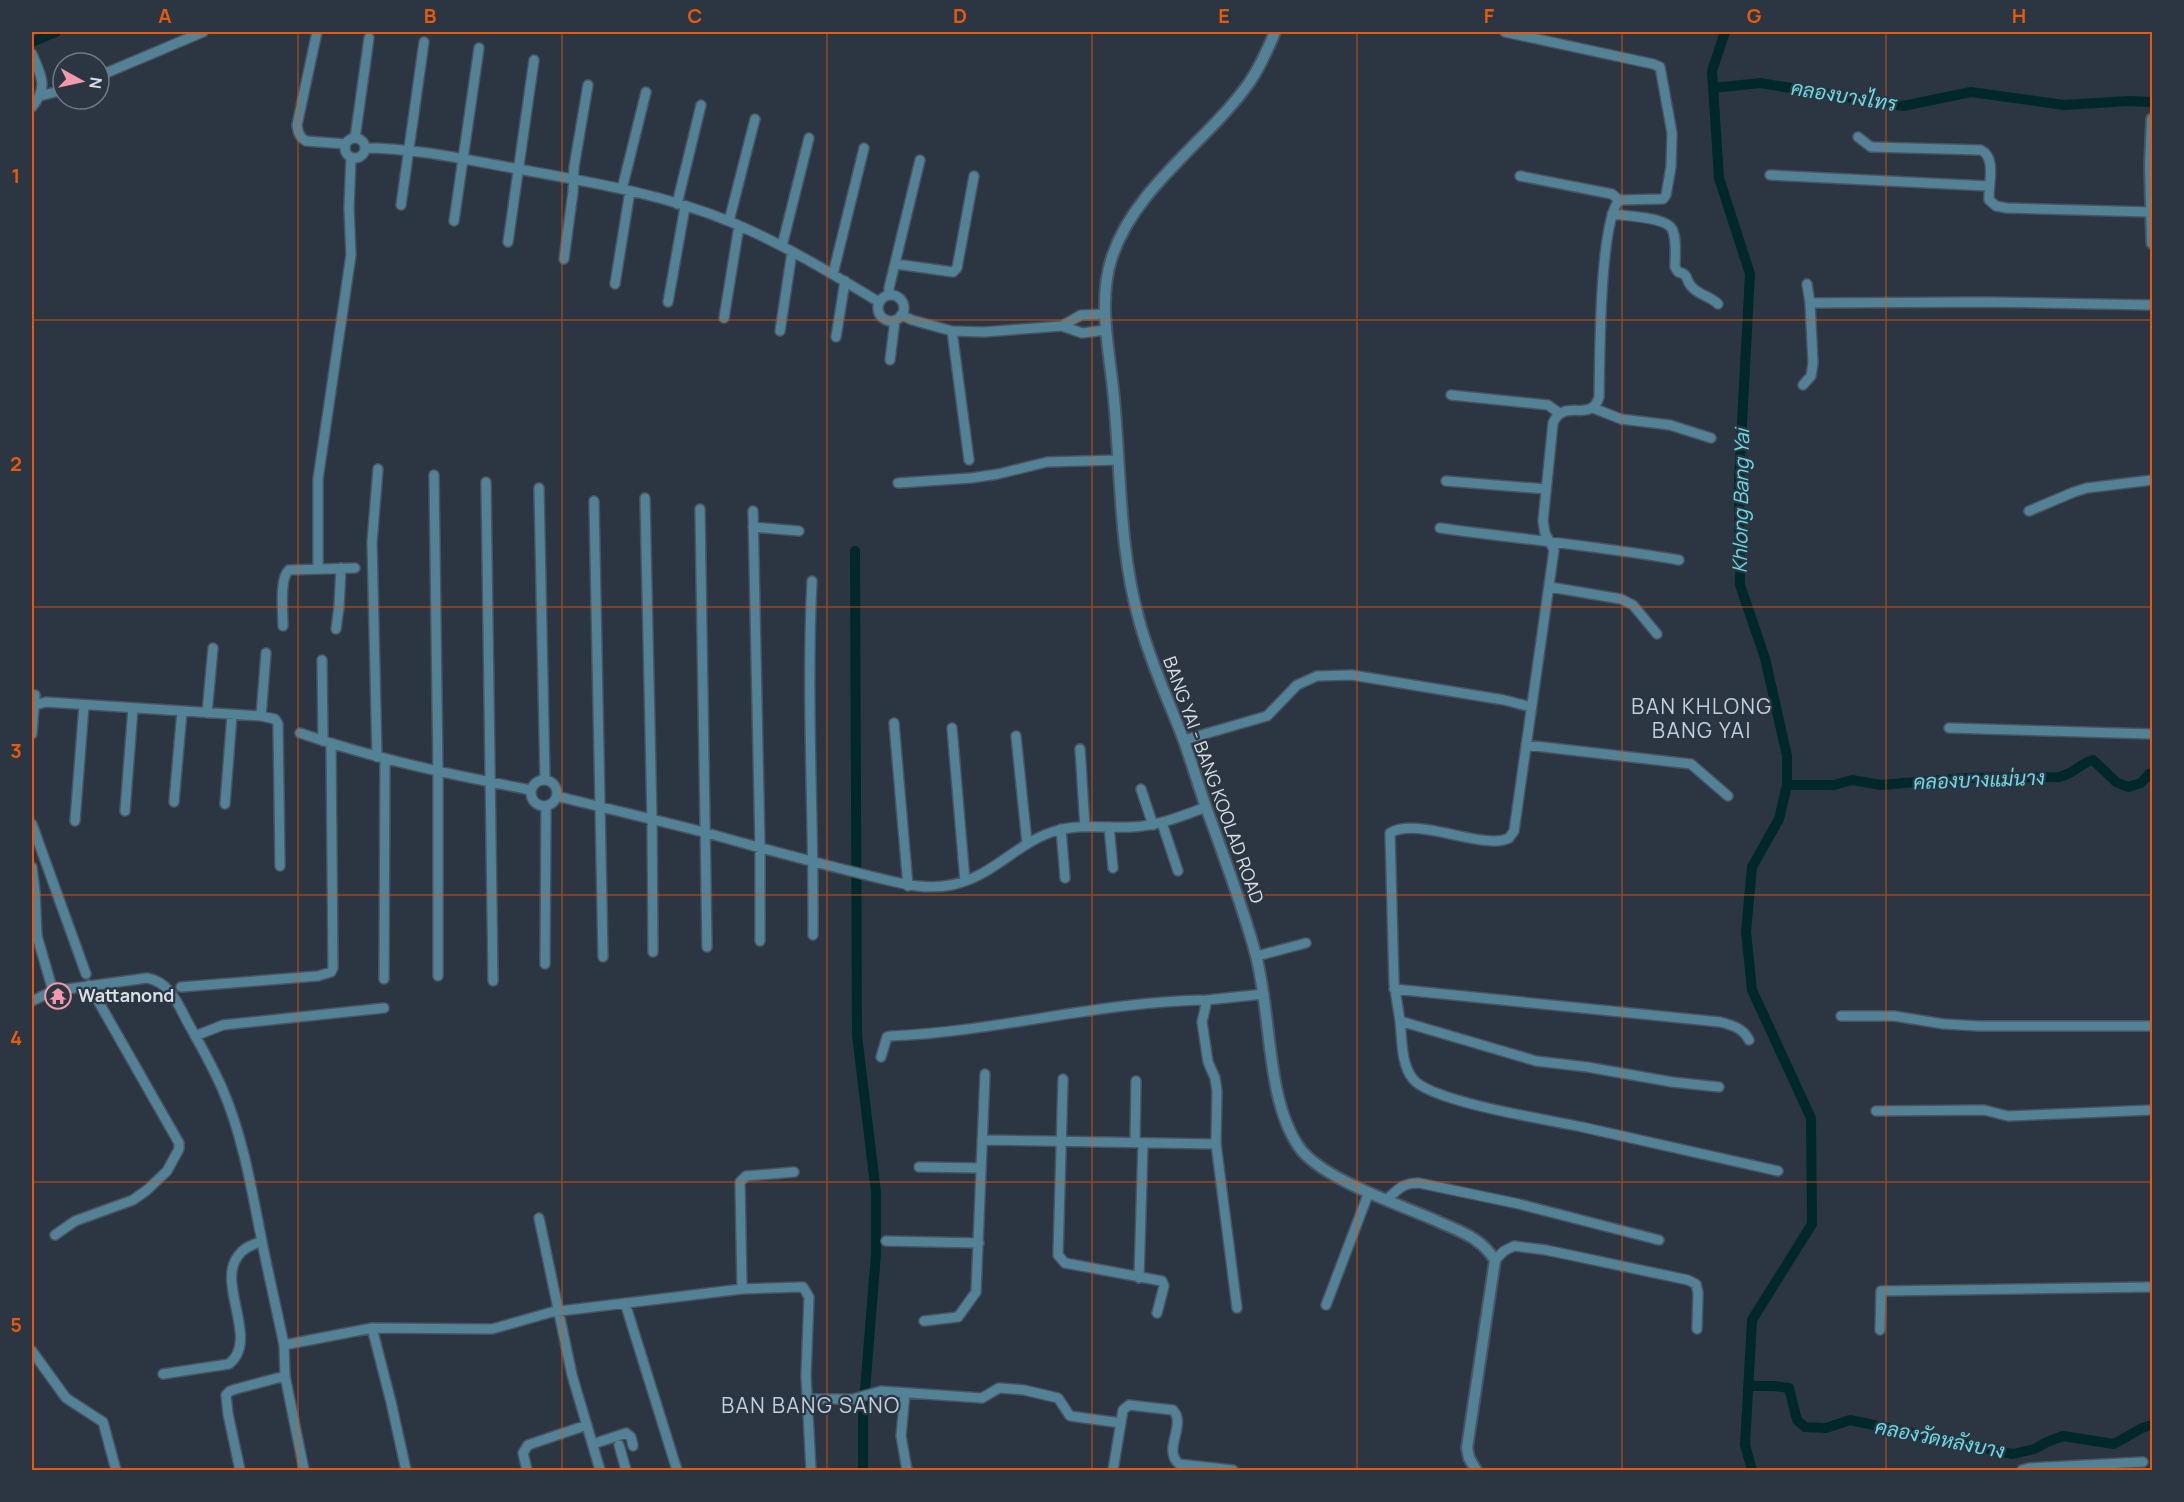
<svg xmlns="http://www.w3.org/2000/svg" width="2184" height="1502" viewBox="0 0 2184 1502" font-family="Manrope,Sarabun,sans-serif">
	<rect width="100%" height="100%" fill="#2b3642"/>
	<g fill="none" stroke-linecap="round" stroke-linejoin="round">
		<path stroke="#00282b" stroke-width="10" d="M1725,32L1712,71L1719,178L1750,274L1739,479L1740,585L1765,658L1787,756V785L1779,819L1752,867L1746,932L1752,990L1811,1118L1812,1224L1752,1320L1745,1445L1752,1470
			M32,42L56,32
			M1713,88L1760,83L1903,106L1971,92L2064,105L2129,101L2152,102
			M855,551L857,1035L876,1193V1254L863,1415V1470
			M1787,785H1834L1852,780L1881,785L1966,778L2059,777C2077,773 2078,764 2093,760L2116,782L2128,787L2141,783L2149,774L2152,773
			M1749,1386H1774L1789,1388L1797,1420L1805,1427L1826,1428L1850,1420L2013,1454L2034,1449L2047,1442L2063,1436L2114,1444L2142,1428L2152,1425"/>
		<g stroke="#4a5460" stroke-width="12">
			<path id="minor" d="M317,32L297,125C298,132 299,137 306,141L346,144
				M1505,32L1653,64L1660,67L1672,133L1671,167L1666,195L1663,199L1619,200C1599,226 1600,359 1599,397C1591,424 1564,397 1553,423L1543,521L1545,533L1554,550L1514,831L1509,838C1485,851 1416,816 1390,833L1394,983L1400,1021L1536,1061L1587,1067L1672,1082L1719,1087
				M32,54C41,76 49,86 32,107
				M99,76L203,32
				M40,96L63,90
				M1858,137L1871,147L1981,150C1997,158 1988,185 1989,200L1996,206L2007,208L2150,212
				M355,138L369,38
				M345 148a10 10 0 1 1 20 0a10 10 0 1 1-20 0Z
				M365,148C417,148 467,160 518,169C590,182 663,194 731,222C783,244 831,273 879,302
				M1770,175L1988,186
				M1520,176L1612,194L1619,200
				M622,189L646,92
				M677,204L701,105
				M401,205L424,42
				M1612,214C1626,216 1666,217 1672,229C1677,239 1675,256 1675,267L1678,272C1689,274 1685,279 1691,286C1698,295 1710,296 1718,304
				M454,221L479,48
				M729,221L755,119
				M508,242L534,60
				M782,246L809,138
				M564,259L573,192L574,167L588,85
				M896,264L953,272L957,268L974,176
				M833,274L864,148
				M615,284L630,191
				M1807,284L1810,303L1986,302L2152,305
				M889,295V288L920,160
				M878 308a13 13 0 1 1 26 0a13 13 0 1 1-26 0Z
				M668,302L685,207
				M901,315L912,320L952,331L984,332L1062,326L1082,333L1106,330
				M724,318L739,226
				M1062,326L1081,315L1105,314
				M780,331L792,252
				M952,331L969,460
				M836,337L845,281
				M890,360L895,320
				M1803,385L1811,376L1813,363L1810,303
				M1451,395L1548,405L1559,413
				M1593,408L1621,419L1670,425L1711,438
				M434,475L438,772V976
				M1446,481L1546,489
				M486,482L493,981
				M898,483L971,478L998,474L1047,462L1118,460
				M539,488L545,780
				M645,498L652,820L653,952
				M594,501L603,957
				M700,509L707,947
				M753,511L760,848V941
				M2029,511L2074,492L2087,488L2152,480
				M753,527L799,531
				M1440,528C1519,539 1599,546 1679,560
				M318,568V479L351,255L349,208L351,157
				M812,581C806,699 814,817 813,935
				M1550,587L1621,599L1633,605L1657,634
				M283,626C283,613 279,578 289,570L355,568
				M336,629L339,607L341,568
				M322,660L323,741
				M32,706L46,702L261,716L266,653
				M207,713L213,648
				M261,716L275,719L278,724L280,866
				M894,723L908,886
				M952,728L965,881
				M1949,728L2152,734
				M300,733C375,759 453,775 531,790
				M32,734L35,695
				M1016,736L1027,843
				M1184,740L1267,716L1297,685L1317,676L1352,675L1504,700L1531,707
				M1526,745L1691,764L1728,796
				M1080,749L1085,827
				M377,757L372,542L378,469
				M531 793a13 13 0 1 1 26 0a13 13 0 1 1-26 0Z
				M1141,789L1153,825
				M557,796C607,809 658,820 707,833C760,848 813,862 866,875C893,881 922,891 951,885C994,877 1018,840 1059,830C1082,824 1108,828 1132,827C1158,826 1182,816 1206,807
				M174,802L182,711
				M225,804L232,715
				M125,811L133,708
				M75,821L84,705
				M1162,823L1178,871
				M32,824L86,974
				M1109,827L1113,868
				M1061,829L1065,878
				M32,867L35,891L37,936L53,991L147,978C170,982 178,1004 188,1023C200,1044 212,1066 222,1088C243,1136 252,1191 262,1242C269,1277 277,1311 284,1345L372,1328L492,1329L552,1312L742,1289L803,1287L809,1297L806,1376L811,1470
				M1257,956L1306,943
				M545,964L546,806
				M384,979L385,759
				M181,987L318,976L331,972L333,968L331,744
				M1394,989L1720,1022C1732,1025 1743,1028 1749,1040
				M32,1001L53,991
				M1841,1016H1894L1944,1024L1979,1026H2152
				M1400,1021C1402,1038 1401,1065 1413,1079C1431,1102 1550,1120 1582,1127C1648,1142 1713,1156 1778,1171
				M195,1036L223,1025L384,1008
				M881,1057L887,1037L890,1036C997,1032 1101,1001 1207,1000
				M1063,1079L1058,1255L1065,1263L1162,1281L1164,1286L1157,1313
				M1876,1111L1984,1110L2008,1116L2152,1110
				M982,1140L1216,1144L1217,1091L1215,1078L1208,1062L1202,1022L1207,1000L1264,994
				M1135,1143L1136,1081
				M1216,1144L1237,1308
				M919,1167L981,1168
				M1387,1199C1399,1189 1402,1183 1419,1183L1519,1204L1659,1240
				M539,1218L572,1375L600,1470
				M55,1235L75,1221L133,1200L147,1190L167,1171L179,1149V1143L89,985
				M886,1241L979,1243
				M1495,1260L1504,1251L1514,1246L1546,1250L1688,1280L1696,1284L1698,1293L1697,1329
				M1139,1278L1143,1143
				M742,1289L740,1182L746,1176L794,1172
				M625,1303L677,1470
				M1326,1305L1369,1192
				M924,1321L958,1317L976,1292L985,1074
				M372,1328L391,1402L406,1470
				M1880,1330L1881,1291L2152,1287
				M284,1345L285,1376L304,1470
				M32,1351L66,1398L103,1422L116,1470
				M163,1374L229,1364C260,1340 216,1284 238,1256C244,1247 253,1245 262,1241
				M905,1393L901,1436L907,1470
				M807,1399H853L881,1391L982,1398L999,1388L1024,1390L1058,1398L1070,1416L1121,1423
				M593,1444L626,1433L631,1437L633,1446
				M619,1445L626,1470
				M240,1470L228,1414L226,1395L230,1391L236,1389L285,1376
				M527,1470L523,1453L528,1445L587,1425
				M1113,1470L1123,1410L1129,1405L1173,1410C1187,1425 1162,1449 1179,1464L1233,1470
				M2022,1470L2029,1468L2143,1462"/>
		</g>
		<g stroke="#4a5460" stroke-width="14">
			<path id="tertiary" d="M1275,32C1268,49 1260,67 1249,83C1208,141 1135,187 1112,257C1097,302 1110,352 1114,399C1121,472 1119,549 1139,620C1150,662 1169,701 1184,741C1192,764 1199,787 1207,810C1224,857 1242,904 1255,952C1272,1011 1265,1098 1299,1147C1321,1179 1401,1205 1437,1221C1461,1232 1480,1237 1495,1260L1467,1448L1469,1458L1476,1470
				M2152,119L2150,165L2152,243"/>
		</g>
		<use href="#minor" stroke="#538296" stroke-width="9"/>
		<use href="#tertiary" stroke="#538296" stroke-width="10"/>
	</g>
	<path fill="none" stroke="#e8590c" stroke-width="1.5" stroke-opacity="0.55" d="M298,32V1470M562,32V1470M827,32V1470M1092,32V1470M1357,32V1470M1622,32V1470M1886,32V1470M32,320H2152M32,607H2152M32,895H2152M32,1182H2152"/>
	<defs>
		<g id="temple-ring" transform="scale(1.35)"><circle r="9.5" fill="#2b3642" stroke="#f29aac" stroke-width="1.5"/><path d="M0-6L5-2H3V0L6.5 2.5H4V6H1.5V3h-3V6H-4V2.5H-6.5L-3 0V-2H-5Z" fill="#f29aac"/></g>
	</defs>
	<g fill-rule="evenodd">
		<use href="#temple-ring" x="58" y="996"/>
	</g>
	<g text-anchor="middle" stroke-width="4.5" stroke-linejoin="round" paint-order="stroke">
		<g font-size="18" fill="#d8dfe6" stroke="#2b3642">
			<text transform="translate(1213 780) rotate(70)" y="6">BANG YAI - BANG KOOLAD ROAD</text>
		</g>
		<g font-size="18" font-weight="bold" fill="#d8dfe6" stroke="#2b3642" text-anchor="start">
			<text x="78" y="1002">Wattanond</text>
		</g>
		<g font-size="20" font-style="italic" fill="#6bdbe4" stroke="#2b3642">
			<text transform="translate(1844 96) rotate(9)" y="7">คลองบางไทร</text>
			<text transform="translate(1741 501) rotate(-89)" y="7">Khlong Bang Yai</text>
			<text transform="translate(1979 780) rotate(-2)" y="7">คลองบางแม่นาง</text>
			<text transform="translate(1940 1439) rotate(11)" y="7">คลองวัดหลังบาง</text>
		</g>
		<g font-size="21" letter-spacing="1.5" fill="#c2d0de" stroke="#2b3642">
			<text x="1702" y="714">BAN KHLONG<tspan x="1702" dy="24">BANG YAI</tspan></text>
			<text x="811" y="1413">BAN BANG SANO</text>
		</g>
	</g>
	<rect width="2184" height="1502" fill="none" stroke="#2b3642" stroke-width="66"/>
	<g transform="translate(81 81) rotate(98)"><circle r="28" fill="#2b3642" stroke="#707a84" stroke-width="1.5"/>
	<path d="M0-4.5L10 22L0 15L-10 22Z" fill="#f29aac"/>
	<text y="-9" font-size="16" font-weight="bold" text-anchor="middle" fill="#d8dfe6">N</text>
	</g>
	<rect x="33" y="33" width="2118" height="1436" fill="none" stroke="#e8590c" stroke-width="2"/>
	<g font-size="20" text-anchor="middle" font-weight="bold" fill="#e8590c">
		<text x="165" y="23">A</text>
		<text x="430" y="23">B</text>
		<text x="695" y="23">C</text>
		<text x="960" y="23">D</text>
		<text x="1224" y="23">E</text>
		<text x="1489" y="23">F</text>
		<text x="1754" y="23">G</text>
		<text x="2019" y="23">H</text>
		<text x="16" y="183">1</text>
		<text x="16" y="471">2</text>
		<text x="16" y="758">3</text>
		<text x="16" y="1045">4</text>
		<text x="16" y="1332">5</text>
	</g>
</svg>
